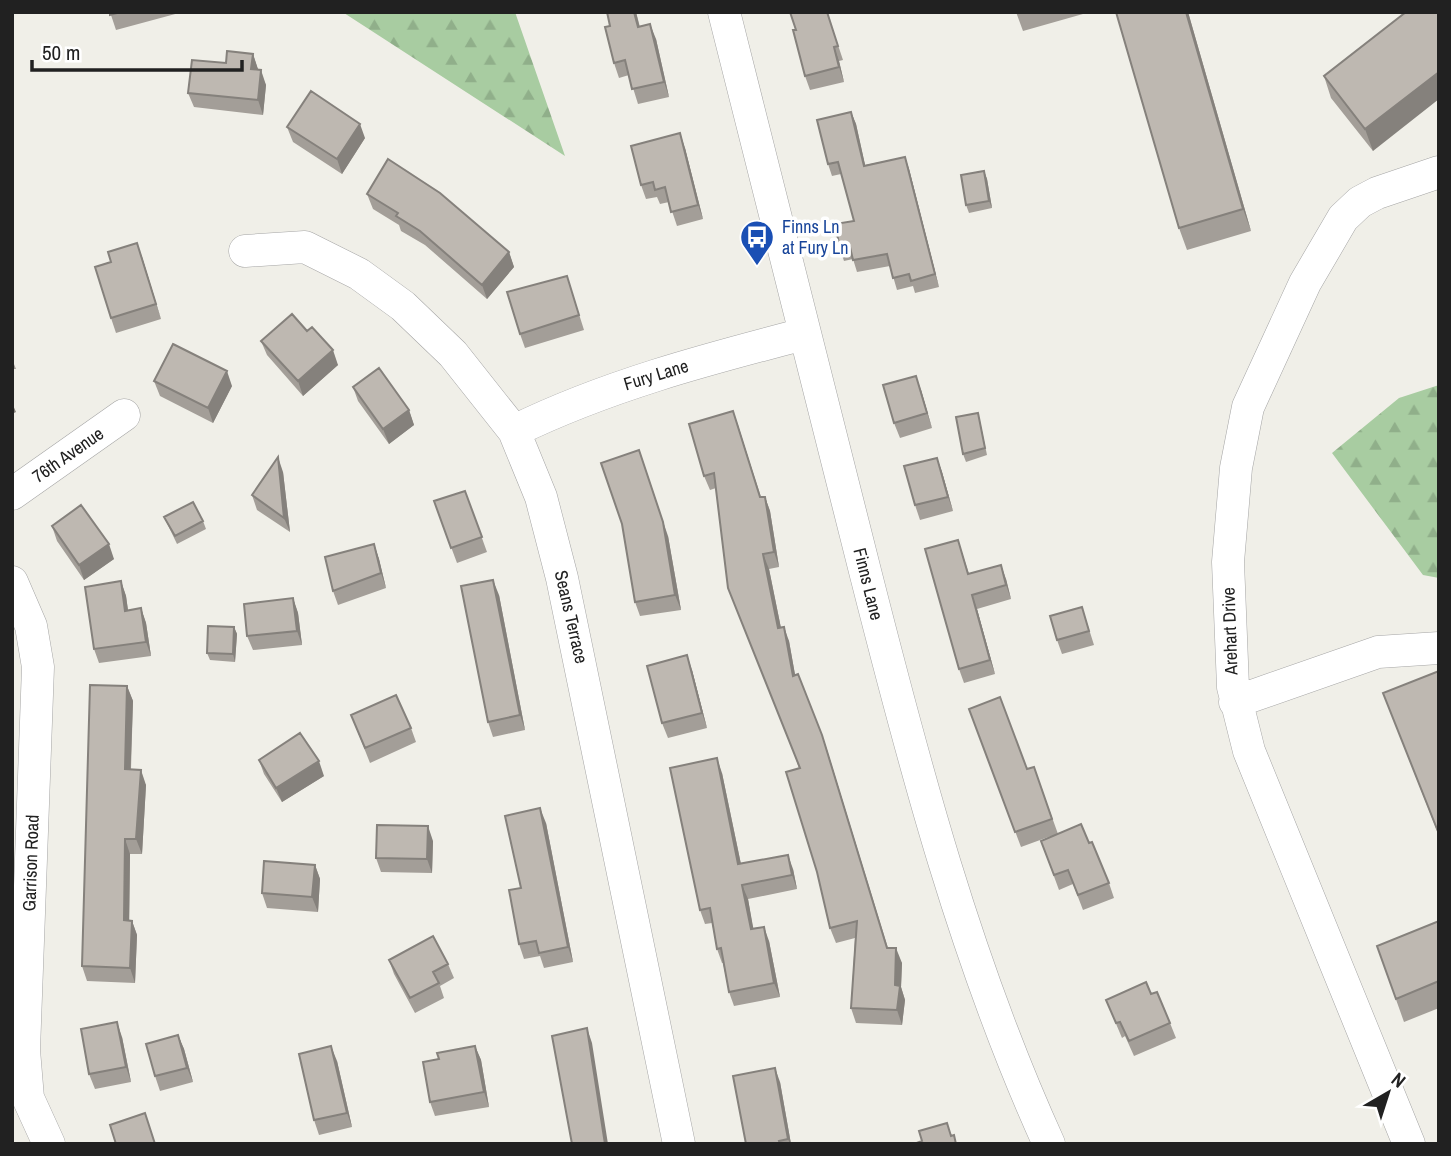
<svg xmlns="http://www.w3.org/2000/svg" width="1451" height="1156" viewBox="0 0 1451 1156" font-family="'Archivo Narrow',sans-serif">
	<defs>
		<pattern id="forest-firs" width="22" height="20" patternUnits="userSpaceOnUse" patternTransform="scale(1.75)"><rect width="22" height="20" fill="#a8cca1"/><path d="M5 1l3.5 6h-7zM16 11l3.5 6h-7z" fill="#90af8a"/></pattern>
	</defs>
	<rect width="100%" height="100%" fill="#f0efe8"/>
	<path fill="url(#forest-firs)" d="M343,12H515L565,156L344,13Z
		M1439,385V578L1423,575L1332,453L1399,398Z"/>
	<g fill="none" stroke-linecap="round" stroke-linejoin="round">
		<g stroke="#a5a5a5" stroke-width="33">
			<path id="minor" d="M724,12C771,200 817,388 866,575C915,768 966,962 1049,1144
				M245,251L305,247L359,274L403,306L453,354L514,431L541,497L562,578L679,1144
				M514,431C606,386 704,360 804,334
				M12,494L124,415
				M12,582L31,626L38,667L24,1050L28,1098L49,1144
				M1235,702L1378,652L1439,648
				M1409,1144L1249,751L1233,687L1228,562L1236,468L1248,407L1305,283L1343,218L1360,202L1377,193L1439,172"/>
		</g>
		<use href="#minor" stroke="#fff" stroke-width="32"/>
	</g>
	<path fill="#a39e98" d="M110,12H179V13L116,30Z
		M636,12L640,27L656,39L669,97L638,104L629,75L619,78L614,63L610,26Z
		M827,12L843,60L839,61L844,82L810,90L805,76L796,30Z
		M1016,12H1090L1023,31Z
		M1188,12L1251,231L1187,250L1179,228Z
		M1406,12L1373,151L1331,98L1324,76Z
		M253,54L258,70L266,85L263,115L194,107L188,93L226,63Z
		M851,112L856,124L865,165L905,157L909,169L939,287L915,293L913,286L897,290L890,266L857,272L853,259L844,261L840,249L854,221L841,174L832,176L828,164Z
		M287,127L365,138L342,174L293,142Z
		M685,148L703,219L677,226L669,202L660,204L657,197L646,199L641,185Z
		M984,171L987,179L992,208L969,213L966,205Z
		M367,194L509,252L514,267L487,299L425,245L401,231L399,225L373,209Z
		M142,257L161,319L116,333L111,318Z
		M567,276L584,330L525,348L520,334Z
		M307,331L338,365L303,396L267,355L261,341Z
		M12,359L16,369H12Z
		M154,381L232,386L213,423L160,396Z
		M353,387L409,410L414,425L389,444L358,401Z
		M921,390L932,428L900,438L894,423Z
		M733,411L761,497H765L770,511L779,567L769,569L781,628L789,641L795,675L822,735L827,750L888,948L902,963L901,987L905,1000L902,1025L856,1023L851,1008L855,938L836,943L830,928L799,769L716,488L710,490L704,476Z
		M980,421L987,455L966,462L963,454Z
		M937,458L942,472L953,511L920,520L915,505Z
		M283,472L290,532L257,510L252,495Z
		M465,491L487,552L457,563L434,501Z
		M164,517L203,521L206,529L177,544Z
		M52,526L114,559L84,580L57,541Z
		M668,536L681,610L640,616L635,602Z
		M958,540L969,574L1006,579L1011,599L977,609L995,674L964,683L959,669Z
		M374,544L379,559L386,588L338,605L333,591Z
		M121,581L126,596L128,610L141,608L146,623L151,656L99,663L94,649Z
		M499,595L525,730L493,737L488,722Z
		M293,598L298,613L302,645L253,650L247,636Z
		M1082,607L1094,645L1062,654L1057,640Z
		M234,627L237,634L235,662L210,660L207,653Z
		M692,670L707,728L668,738L662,723Z
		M1439,671V836L1383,693Z
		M127,686L133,701L131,769L146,785L142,854H130L129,921H132L137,935L135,983L87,981L82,966Z
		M969,709L1027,769L1034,767L1058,834L1089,843L1109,883L1114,898L1083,910L1073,884L1059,890L1041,841L1051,836L1021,847Z
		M351,715L411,728L416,742L370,763Z
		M259,760L324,776L282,802L264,774Z
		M722,773L741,864L793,869L797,889L748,899L753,929L769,941L780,997L734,1006L729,992L723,963H722L717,949L712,923L705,924L700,910Z
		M546,823L573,962L544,968L540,956L524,959L519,944Z
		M433,841L432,873L381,872L376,858Z
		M315,865L320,879L318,912L267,908L262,893Z
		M1439,921V1008L1404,1022L1377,946Z
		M389,960L448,964L454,978L440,986L444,998L415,1013L394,974Z
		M1151,994L1170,1023L1176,1038L1134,1056L1125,1036L1122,1038L1106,1000Z
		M178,1035L184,1049L193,1082L160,1091L155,1076Z
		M122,1037L131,1082L95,1089L89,1074Z
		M475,1046L481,1060L489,1107L435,1116L430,1102Z
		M337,1061L352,1127L319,1135L314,1120Z
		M780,1082L791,1144H746Z"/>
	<path fill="#85817c" d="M634,12H636L643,42L638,27Z
		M1186,12H1188L1251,231L1243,209Z
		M650,24L656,39L669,97L664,82Z
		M834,47L839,61L844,82L839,67Z
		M253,54L258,69L257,84L251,69Z
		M261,70L266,85L263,115L258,100Z
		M1439,72V99L1373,151L1365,129Z
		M851,112L856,124L868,178L864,166Z
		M360,124L365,138L342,174L337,159Z
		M680,133L685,148L703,219L698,205Z
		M905,157L909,169L939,287L935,274Z
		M984,171L987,179L992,208L989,201Z
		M137,243L142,257L161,319L156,304Z
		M509,252L514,267L487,299L482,285Z
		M333,350L338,365L303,396L298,381Z
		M227,371L232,386L213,423L208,408Z
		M916,376L921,390L932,428L927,413Z
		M12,403L16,412L12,414Z
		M409,410L414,425L389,444L383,429Z
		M733,411L738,425L765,512L760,497Z
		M278,457L283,472L290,532L284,518Z
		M937,458L942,472L953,511L948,497Z
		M644,465L668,536L681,610L675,595Z
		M765,497L770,511L779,567L774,552Z
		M109,544L114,559L84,580L79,565Z
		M374,544L379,559L386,588L381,573Z
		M763,554L769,569L784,643L778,628Z
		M1001,565L1006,579L1011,599L1006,585Z
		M493,580L499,595L525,730L520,715Z
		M121,581L126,596L130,625L125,611Z
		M972,595L977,609L995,674L990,660Z
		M293,598L298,613L302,645L297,631Z
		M141,608L146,623L151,656L146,642Z
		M234,627L237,634L235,662L233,654Z
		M784,627L789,641L798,691L793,676Z
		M687,655L692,670L707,728L702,713Z
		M127,686L133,701L130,784L125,769Z
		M822,735L827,750L892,963L887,948Z
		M717,758L722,773L744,879L738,864Z
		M319,761L324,776L282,802L276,788Z
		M141,770L146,785L142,854L136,839Z
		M540,808L546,823L573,962L568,947Z
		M428,826L433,841L432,873L427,859Z
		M125,839L130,854L129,935L124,920Z
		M788,855L793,869L797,889L792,875Z
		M315,865L320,879L318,912L312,897Z
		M742,885L748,899L756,943L751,929Z
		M132,921L137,935L135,983L130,968Z
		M764,927L769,941L780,997L774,983Z
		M896,948L902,963L901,987L905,1000L902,1025L897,1010L895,985Z
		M117,1022L122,1037L131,1082L126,1067Z
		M587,1028L592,1043L608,1144H605Z
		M178,1035L184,1049L193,1082L187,1068Z
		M331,1046L337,1061L352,1127L347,1113Z
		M475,1046L481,1060L489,1107L484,1092Z
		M775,1068L780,1082L791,1144H790L788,1139Z"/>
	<path fill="#beb8b1" stroke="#85817c" stroke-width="2" d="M110,12H121L110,15Z
		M607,12H634L638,27L650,24L664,82L632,89L625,60L614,63L605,27L610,26Z
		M790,12H827L838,46L834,47L839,67L805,76L793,30H796Z
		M1116,12H1186L1243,209L1179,228Z
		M1406,12H1439V72L1365,129L1324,76Z
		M227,51L253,54L251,69L261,70L258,100L188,93L192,60L226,63Z
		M311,91L360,124L337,159L287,127Z
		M851,112L864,166L905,157L935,274L911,281L909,274L893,278L887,254L853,260L850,247L840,249L835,224L854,221L838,162L828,164L817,120Z
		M680,133L698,205L671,212L665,187L655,190L653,182L641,185L631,146Z
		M388,159L440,193L509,252L482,285L420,231L396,216L398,213L367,194Z
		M984,171L989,201L966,205L961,175Z
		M137,243L156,304L111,318L95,267L111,262L108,252Z
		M567,276L579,315L520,334L507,292Z
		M292,314L307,331L312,327L333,350L298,381L261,341Z
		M173,344L227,371L208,408L154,381Z
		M379,368L409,410L383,429L353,387Z
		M916,376L927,413L894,423L883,385Z
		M733,411L760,497H765L774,552L763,554L778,628L784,627L793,676L798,674L822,735L887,948H896L895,985L900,986L897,1010L851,1008L857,921L830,928L817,872L786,772L800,768L728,588L714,473L704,476L689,424Z
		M978,413L985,448L963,454L956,417Z
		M639,450L663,522L675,595L635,602L622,524L601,463Z
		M278,457L284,518L252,495Z
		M937,458L948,497L915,505L904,466Z
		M465,491L482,537L451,548L434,501Z
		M193,502L203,521L175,536L164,517Z
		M81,505L109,544L79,565L52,526Z
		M958,540L968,574L1001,565L1006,585L972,595L990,660L959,669L925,549Z
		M374,544L381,573L333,591L325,557Z
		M493,580L520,715L488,722L461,586Z
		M121,581L125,611L141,608L146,642L94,649L85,587Z
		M293,598L297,631L247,636L244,604Z
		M1082,607L1089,631L1057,640L1050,616Z
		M208,626L234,627L233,654L207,653Z
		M687,655L702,713L662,723L647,666Z
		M1439,671V834L1383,693Z
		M90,685L127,686L125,769L141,770L136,839H125L124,920L132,921L130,968L82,966Z
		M396,695L411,728L365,748L351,715Z
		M1000,697L1027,769L1034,767L1052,819L1015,832L969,709Z
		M300,733L319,761L276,788L259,760Z
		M717,758L738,864L788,855L792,875L742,885L751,929L764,927L774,983L729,992L721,948L717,949L710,908L700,910L670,768Z
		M540,808L568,947L539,953L536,941L519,944L509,890L521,888L505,816Z
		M1081,824L1089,843L1092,842L1109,883L1078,895L1068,870L1054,875L1041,841Z
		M377,825L428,826L427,859L376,858Z
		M264,861L315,865L312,897L262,893Z
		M1439,921V981L1396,999L1377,946Z
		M433,936L448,964L433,972L439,983L410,998L389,960Z
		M1146,982L1151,994L1157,992L1170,1023L1129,1041L1120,1022L1116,1023L1106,1000Z
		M117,1022L126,1067L89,1074L81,1029Z
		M587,1028L605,1144H572L552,1036Z
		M178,1035L187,1068L155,1076L146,1044Z
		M331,1046L347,1113L314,1120L299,1054Z
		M475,1046L484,1092L430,1102L423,1062L439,1059L437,1053Z
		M775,1068L788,1139L779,1141L780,1144H746L733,1076Z
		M145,1113L155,1144H116L110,1125Z
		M947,1123L951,1136L954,1135L956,1144H914L922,1141L919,1131Z"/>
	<defs>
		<g id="bus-pin" transform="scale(1.75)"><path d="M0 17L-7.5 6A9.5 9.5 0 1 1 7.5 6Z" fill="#1a4fb4" stroke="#fff"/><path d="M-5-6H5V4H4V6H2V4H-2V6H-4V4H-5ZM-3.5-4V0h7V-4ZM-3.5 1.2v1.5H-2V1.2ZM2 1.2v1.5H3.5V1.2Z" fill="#fff"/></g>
	</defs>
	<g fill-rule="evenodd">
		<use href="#bus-pin" x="757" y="237"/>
	</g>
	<g text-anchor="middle" stroke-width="7" stroke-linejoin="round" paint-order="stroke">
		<g font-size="18" fill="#164399" stroke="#fff" text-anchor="start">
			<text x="782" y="233">Finns Ln<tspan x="782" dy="21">at Fury Ln</tspan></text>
		</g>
		<g font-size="18" fill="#212121" stroke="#fff">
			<text transform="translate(656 375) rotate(-17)" y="6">Fury Lane</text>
			<text transform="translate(68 455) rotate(-35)" y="6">76th Avenue</text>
			<text transform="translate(868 584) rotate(76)" y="6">Finns Lane</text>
			<text transform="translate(571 617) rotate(77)" y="6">Seans Terrace</text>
			<text transform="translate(1230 631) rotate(-92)" y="6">Arehart Drive</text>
			<text transform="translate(31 863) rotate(-88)" y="6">Garrison Road</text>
		</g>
	</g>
	<rect width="1451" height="1156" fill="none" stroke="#212121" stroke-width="28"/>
	<g transform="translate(1388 1093) rotate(39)" stroke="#ffffff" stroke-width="5" paint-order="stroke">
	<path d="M0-5L12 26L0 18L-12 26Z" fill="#212121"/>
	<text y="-10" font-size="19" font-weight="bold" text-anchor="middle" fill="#212121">N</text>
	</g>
	<path d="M32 60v10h210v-10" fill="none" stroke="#212121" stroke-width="3.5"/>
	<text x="42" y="60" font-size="21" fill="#212121" stroke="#ffffff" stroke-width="5" paint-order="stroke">50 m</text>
</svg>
